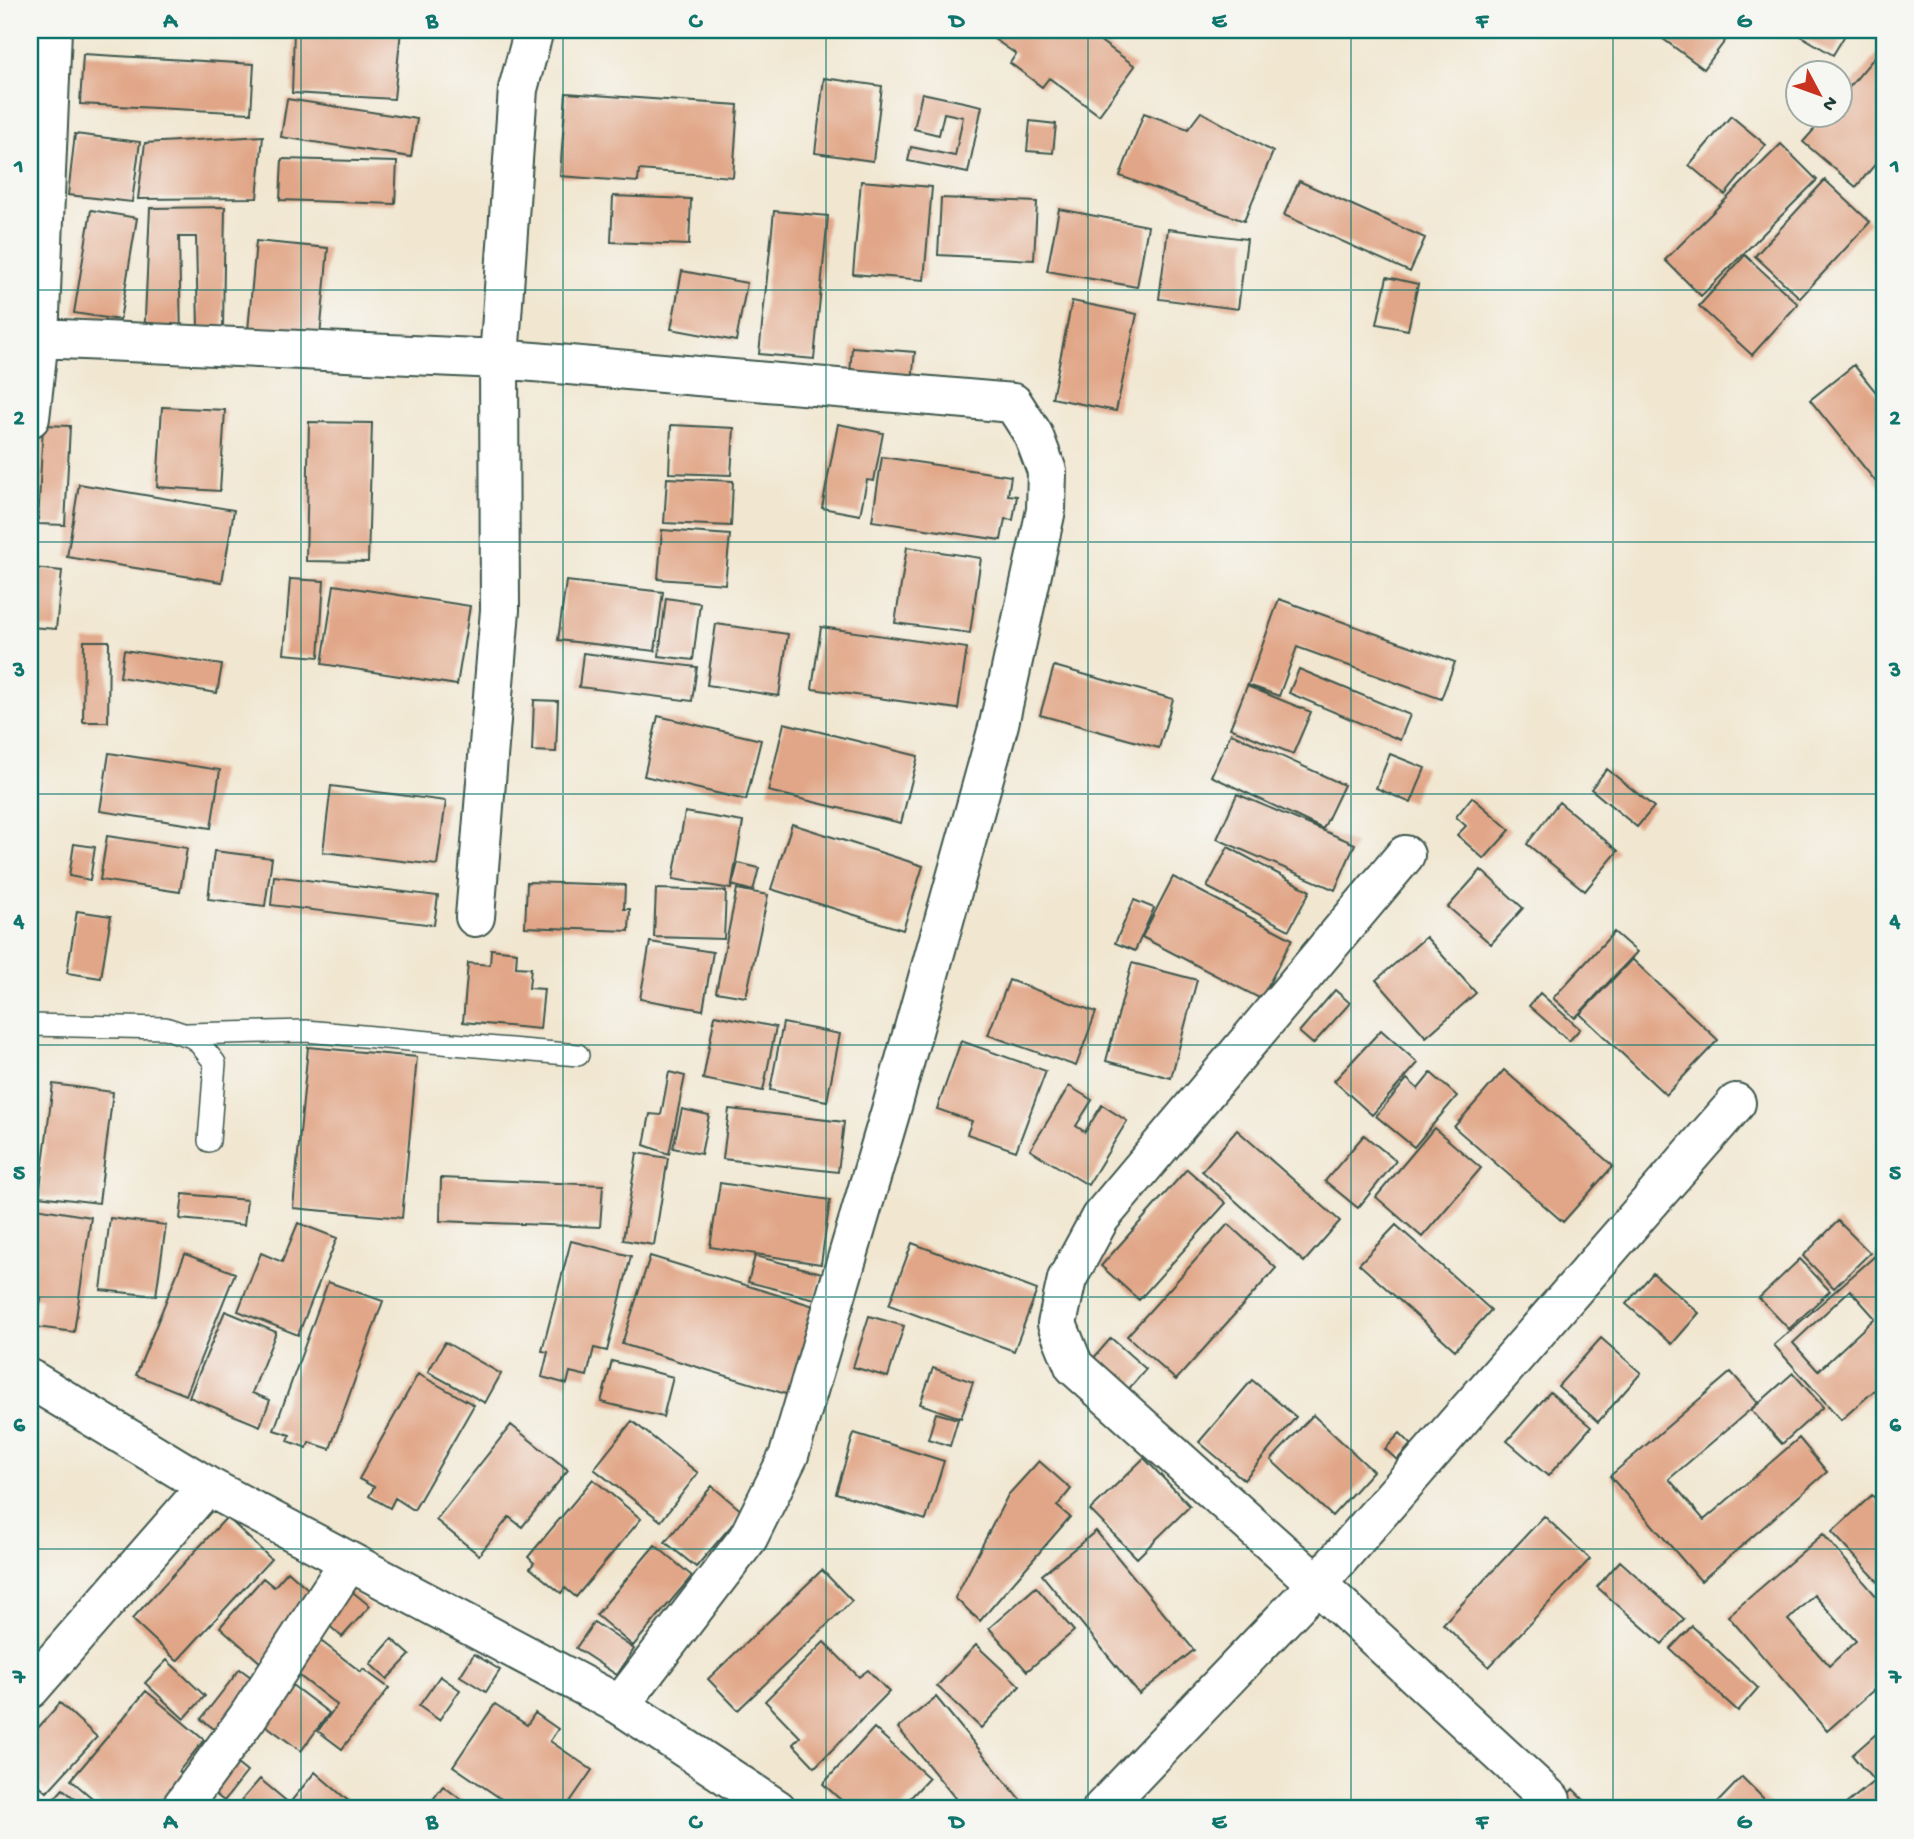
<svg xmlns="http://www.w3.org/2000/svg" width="1914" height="1839" viewBox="0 0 1914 1839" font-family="'Gochi Hand',sans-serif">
	<rect width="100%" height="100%" fill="#f6f6f2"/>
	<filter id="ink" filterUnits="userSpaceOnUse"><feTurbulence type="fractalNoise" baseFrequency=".0143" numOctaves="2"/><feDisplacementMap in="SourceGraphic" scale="14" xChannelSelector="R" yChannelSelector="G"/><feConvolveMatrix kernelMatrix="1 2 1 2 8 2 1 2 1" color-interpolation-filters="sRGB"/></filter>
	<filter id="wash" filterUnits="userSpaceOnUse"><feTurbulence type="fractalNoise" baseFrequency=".00686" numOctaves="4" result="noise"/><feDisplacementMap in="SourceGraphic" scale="28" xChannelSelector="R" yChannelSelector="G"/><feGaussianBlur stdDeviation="1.57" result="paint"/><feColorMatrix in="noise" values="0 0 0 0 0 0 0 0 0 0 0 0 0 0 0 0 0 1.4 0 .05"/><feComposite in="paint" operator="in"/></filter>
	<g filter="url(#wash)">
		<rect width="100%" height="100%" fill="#f1e7d1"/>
		<g id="blocks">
			<path fill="#e1a687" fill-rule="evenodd" d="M294,30H401L394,99L292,93Z
				M981,30H1085L1135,66L1099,115L1049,78L1042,87L1010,63L1016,54Z
				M1651,30H1733L1704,69Z
				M1791,30H1848L1833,55Z
				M1884,46V154L1856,187L1803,142L1826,116H1840V98Z
				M83,54L254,64L251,113L80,104Z
				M824,78L882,86L873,161L815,153Z
				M566,93L738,105L733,177L639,170L638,182L560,176Z
				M922,93L982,106L968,173L908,161L911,147L955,156L963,117L944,113L939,135L914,129Z
				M287,99L417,119L411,157L281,137Z
				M1201,112L1273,152L1244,221L1120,176L1144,113L1188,129Z
				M1731,116L1766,145L1725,195L1689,165Z
				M1030,121L1056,124L1053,153L1027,151Z
				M75,134L140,142L132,202L68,195Z
				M263,136L257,198L138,199L145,143Z
				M1781,144L1817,180L1701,296L1665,260Z
				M282,159L397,162L395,204L280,200Z
				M1825,180L1870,222L1800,298L1755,256Z
				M861,181L932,187L924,280L853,274Z
				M1299,181L1425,238L1410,272L1284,215Z
				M613,196L691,199L689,245L611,242Z
				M941,198L1037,202L1034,260L938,255Z
				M225,207L223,327L198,328L196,237H179L181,338L144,340L150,208Z
				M1059,209L1148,226L1137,287L1047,271Z
				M91,210L137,218L120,320L74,313Z
				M774,211L828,216L814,359L759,354Z
				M1168,229L1247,239L1238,309L1159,299Z
				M256,241L328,248L319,348L247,342Z
				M1745,255L1798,304L1752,355L1699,306Z
				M682,271L747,283L736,341L671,329Z
				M1387,277L1418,284L1408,330L1377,324Z
				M1072,301L1137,314L1116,411L1052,398Z
				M852,347L915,352L912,380L850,375Z
				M1854,365L1884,402V492L1810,400Z
				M162,407L225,410L220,491L157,487Z
				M309,422L372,423L368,562L306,561Z
				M838,424L883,433L874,481L867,480L860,515L822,508Z
				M43,425L70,426L65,525L38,524Z
				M671,425L734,428L731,475L669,473Z
				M882,457L1011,476L1008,495L1017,496L1013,520L1005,519L1001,540L872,521Z
				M667,478L733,481L731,526L664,523Z
				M79,484L234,510L222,582L67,557Z
				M662,530L730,535L725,584L658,579Z
				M907,547L981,558L970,633L895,623Z
				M33,568L62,571L56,629L30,627Z
				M290,579L324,581L319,657L284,654Z
				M566,581L663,592L655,651L558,640Z
				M334,585L470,606L457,685L322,664Z
				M666,598L700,603L693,660L659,656Z
				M1279,599L1455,662L1441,699L1297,647L1279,696L1248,685Z
				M716,624L788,634L779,696L707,685Z
				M821,627L967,648L958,709L812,689Z
				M84,641H109L108,722H83Z
				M124,650L222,665L217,693L120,677Z
				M583,653L697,667L692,701L579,687Z
				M1054,666L1173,699L1159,748L1040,715Z
				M1299,669L1410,715L1400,740L1289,693Z
				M1247,686L1311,712L1293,754L1230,728Z
				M534,700L558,701L556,752L532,751Z
				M658,716L761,740L746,800L644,776Z
				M784,723L918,756L901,823L768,791Z
				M1231,733L1344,785L1323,829L1211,776Z
				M109,753L220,770L211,828L100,811Z
				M1390,754L1425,768L1411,803L1376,788Z
				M1607,769L1654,807L1637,827L1591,789Z
				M331,786L446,801L437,865L323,852Z
				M1237,794L1355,844L1335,890L1217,839Z
				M1472,797L1510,830L1484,859L1457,835L1466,826L1456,817Z
				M1559,802L1618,851L1585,891L1527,844Z
				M685,812L743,822L731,889L673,879Z
				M792,824L923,866L903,930L771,889Z
				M107,836L187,848L180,892L100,880Z
				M74,844L95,847L90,880L69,876Z
				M1228,847L1310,891L1289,930L1207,887Z
				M214,851L272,858L265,906L208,899Z
				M738,863L759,868L753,891L732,885Z
				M1481,870L1523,908L1491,944L1448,907Z
				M274,876L438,896L434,925L271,905Z
				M1173,877L1292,939L1261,999L1142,937Z
				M527,882L625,885L624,909H630L629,931L525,927Z
				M656,889L726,891L724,939L654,937Z
				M737,889L768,895L746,997L716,992Z
				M1134,900L1154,908L1135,951L1115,943Z
				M77,911L111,916L101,978L67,973Z
				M1614,932L1637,952L1575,1018L1553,998Z
				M1426,937L1476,993L1426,1037L1376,980Z
				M650,942L713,952L703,1010L640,999Z
				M491,949L517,952L516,967L531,968L529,988L544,989L540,1029L463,1022L468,963L490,965Z
				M1632,959L1718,1040L1666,1095L1580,1014Z
				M1132,963L1197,980L1171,1078L1106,1061Z
				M1009,980L1096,1012L1076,1066L988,1035Z
				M1335,990L1350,1003L1313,1044L1299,1032Z
				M1540,993L1580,1029L1569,1041L1529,1006Z
				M715,1015L776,1027L763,1091L703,1079Z
				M783,1023L840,1034L827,1101L770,1090Z
				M1381,1030L1418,1063L1372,1115L1334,1081Z
				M961,1041L1046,1071L1016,1151L967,1134L972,1121L937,1109Z
				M308,1047L417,1057L402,1218L293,1208Z
				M1504,1070L1613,1166L1563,1222L1454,1127Z
				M669,1072L685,1076L669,1154L644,1145L650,1114L661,1115Z
				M1431,1073L1457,1096L1414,1147L1376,1116L1407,1079L1418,1089Z
				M53,1084L113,1092L99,1203L39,1196Z
				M1069,1086L1092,1100L1076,1126L1085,1132L1102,1105L1127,1121L1088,1185L1030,1150Z
				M682,1109L709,1115L701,1154L673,1148Z
				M729,1109L844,1122L838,1172L723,1159Z
				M1434,1128L1481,1168L1422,1237L1376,1197Z
				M1237,1130L1340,1221L1304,1262L1202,1171Z
				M1364,1135L1396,1161L1358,1208L1325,1181Z
				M637,1153L668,1158L654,1245L623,1240Z
				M1187,1169L1226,1203L1139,1300L1101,1266Z
				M441,1178L603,1185L600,1227L440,1221Z
				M720,1183L830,1200L821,1264L710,1247Z
				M183,1194L247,1200L244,1225L180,1219Z
				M36,1208L91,1217L74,1332L36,1327L41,1299L30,1297V1247Z
				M110,1218L166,1225L156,1296L101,1290Z
				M1838,1221L1870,1253L1834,1288L1803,1256Z
				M298,1223L337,1238L298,1335L238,1311L261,1253L282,1262Z
				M1228,1224L1276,1268L1176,1380L1127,1336Z
				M1396,1225L1491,1310L1455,1350L1359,1264Z
				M571,1241L631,1256L607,1351L594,1348L587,1376L570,1372L567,1384L542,1377L548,1352L542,1351Z
				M912,1243L1037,1290L1014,1351L889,1305Z
				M1884,1248V1382L1841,1420L1774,1345ZM1850,1290L1875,1318L1818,1371L1793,1343Z
				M185,1254L235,1273L186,1395L136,1375Z
				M650,1256L817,1307L789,1395L622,1344Z
				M755,1256L822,1273L815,1299L748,1282Z
				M1800,1259L1830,1291L1789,1329L1759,1298Z
				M1653,1273L1699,1313L1672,1344L1626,1304Z
				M328,1282L383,1301L330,1449L309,1442L307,1448L288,1441L290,1435L274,1430Z
				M225,1311L276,1332L252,1393L270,1400L260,1426L189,1397Z
				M869,1316L904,1326L888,1377L853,1367Z
				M1111,1338L1146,1369L1127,1391L1092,1360Z
				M1601,1338L1641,1373L1598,1422L1558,1386Z
				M445,1342L501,1374L485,1403L428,1372Z
				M612,1361L673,1377L663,1417L601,1402Z
				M933,1368L973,1382L961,1418L920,1404Z
				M1731,1372L1758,1403L1669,1479L1704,1520L1799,1438L1827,1472L1701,1581L1610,1476Z
				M1793,1373L1823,1407L1782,1444L1751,1410Z
				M418,1374L474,1405L414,1510L395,1498L390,1508L369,1496L374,1487L359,1479Z
				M1252,1380L1296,1417L1244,1480L1199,1442Z
				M1550,1392L1591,1427L1548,1476L1507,1441Z
				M936,1413L958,1419L950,1446L928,1439Z
				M1313,1415L1373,1471L1332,1516L1271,1460Z
				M632,1421L698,1473L661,1521L594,1469Z
				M511,1425L568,1470L522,1527L509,1517L479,1555L436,1520Z
				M854,1433L944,1461L926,1520L836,1493Z
				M1400,1433L1411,1444L1397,1460L1385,1449Z
				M1144,1458L1190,1506L1137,1558L1090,1510Z
				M1039,1461L1071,1489L1057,1506L1070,1517L980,1621L955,1598L1008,1495Z
				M593,1479L641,1519L576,1597L565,1588L561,1593L530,1568L534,1563L528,1557Z
				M712,1486L743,1512L696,1567L665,1542Z
				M1872,1495L1884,1508V1588L1832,1532Z
				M1544,1516L1590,1559L1489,1667L1443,1624Z
				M227,1517L271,1559L177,1661L132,1619Z
				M1096,1531L1194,1650L1139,1694L1042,1575Z
				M1823,1534L1884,1605V1681L1827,1731L1728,1616ZM1814,1595L1856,1641L1829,1666L1788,1620Z
				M655,1545L692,1576L633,1646L596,1615Z
				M1620,1561L1684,1619L1662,1644L1597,1587Z
				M822,1570L852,1601L738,1710L708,1679Z
				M288,1571L319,1599L262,1664L220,1627L263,1578L274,1587Z
				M1036,1587L1074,1631L1027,1671L989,1628Z
				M349,1589L370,1606L342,1637L323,1620Z
				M594,1622L634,1649L617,1675L576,1648Z
				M1692,1626L1758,1688L1738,1711L1670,1649Z
				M317,1638L361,1672L363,1669L389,1688L342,1749L318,1731L337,1705L292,1670Z
				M392,1639L410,1655L387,1679L370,1664Z
				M824,1642L859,1677L868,1670L889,1692L815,1767L793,1744L800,1737L765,1701Z
				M976,1645L1020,1686L981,1728L937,1686Z
				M474,1654L500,1670L486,1692L460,1676Z
				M167,1660L205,1696L184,1719L145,1683Z
				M240,1669L255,1680L217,1731L201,1719Z
				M440,1676L460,1690L439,1720L419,1706Z
				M292,1685L329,1713L301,1751L264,1724Z
				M146,1691L204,1740L179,1771L193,1783L163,1809L153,1800L146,1809H105L71,1780Z
				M936,1697L1028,1809H964L898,1728Z
				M60,1703L97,1737L47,1792L30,1777V1737Z
				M495,1704L527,1725L535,1713L558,1729L550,1741L592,1770L565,1809H516L453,1766Z
				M1884,1727V1809H1840L1874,1781L1852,1755Z
				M874,1728L929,1778L900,1809H851L823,1784Z
				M232,1760L247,1772L224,1801L209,1789Z
				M315,1772L353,1805L350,1809H304L292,1800Z
				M1742,1777L1774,1809H1719L1715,1805Z
				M260,1779L296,1809H234Z
				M443,1786L474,1809H426Z
				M63,1789L87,1809H45Z
				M1573,1789L1593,1809H1566L1560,1803Z"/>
		</g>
	</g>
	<g filter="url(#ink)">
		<use href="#blocks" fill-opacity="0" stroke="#3e564c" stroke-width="2"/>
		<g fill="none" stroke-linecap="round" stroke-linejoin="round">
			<g stroke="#3e564c" stroke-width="24">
				<path id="service" d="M30,1025L165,1028L195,1038L215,1063L209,1141
					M187,1034L306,1031L578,1055"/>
			</g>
			<g stroke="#3e564c" stroke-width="42">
				<path id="minor" d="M39,338L499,359L1013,403L1033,434L1047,471L1046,510L999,724L891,1110L789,1455L748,1538L620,1705
					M30,418L39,338L52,30
					M1405,855L1100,1218L1067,1279L1057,1324L1074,1366L1317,1584L1551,1800
					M475,917L500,610L499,359L518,89L534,30
					M30,1379L207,1486L620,1705L777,1809
					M30,1689L207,1486
					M180,1809L247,1718L349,1562
					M1102,1809L1317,1584L1736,1103"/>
			</g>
			<use href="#service" stroke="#fff" stroke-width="21"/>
			<use href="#minor" stroke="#fff" stroke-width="38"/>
		</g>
	</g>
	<path fill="none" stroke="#0f766e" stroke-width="2" stroke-opacity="0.55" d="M301,30V1809M563,30V1809M826,30V1809M1088,30V1809M1351,30V1809M1613,30V1809M30,290H1884M30,542H1884M30,794H1884M30,1045H1884M30,1297H1884M30,1549H1884"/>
	<rect width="1914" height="1839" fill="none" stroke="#f6f6f2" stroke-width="77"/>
	<g transform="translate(1819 94) rotate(131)"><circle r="33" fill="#f6f6f2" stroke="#a0aca6" stroke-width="2"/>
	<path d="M0-5L12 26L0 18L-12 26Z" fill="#c8321e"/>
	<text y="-10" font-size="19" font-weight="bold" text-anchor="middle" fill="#1f3d34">N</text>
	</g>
	<rect x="38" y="38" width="1838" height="1762" fill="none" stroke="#0f766e" stroke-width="2.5"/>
	<g font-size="23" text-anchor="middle" font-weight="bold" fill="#0f766e">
		<text x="170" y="27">A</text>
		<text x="432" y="27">B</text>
		<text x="695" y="27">C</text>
		<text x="957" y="27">D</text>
		<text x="1219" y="27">E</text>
		<text x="1482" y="27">F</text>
		<text x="1744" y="27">G</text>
		<text x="19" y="172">1</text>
		<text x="1895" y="172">1</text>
		<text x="19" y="424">2</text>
		<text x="1895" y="424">2</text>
		<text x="19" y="676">3</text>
		<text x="1895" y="676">3</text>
		<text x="19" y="927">4</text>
		<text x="1895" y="927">4</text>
		<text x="19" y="1179">5</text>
		<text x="1895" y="1179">5</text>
		<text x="19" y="1431">6</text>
		<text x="1895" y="1431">6</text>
		<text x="19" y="1683">7</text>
		<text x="1895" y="1683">7</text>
		<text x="170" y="1828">A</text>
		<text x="432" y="1828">B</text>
		<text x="695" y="1828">C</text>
		<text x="957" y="1828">D</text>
		<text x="1219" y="1828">E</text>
		<text x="1482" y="1828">F</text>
		<text x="1744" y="1828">G</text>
	</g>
</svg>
